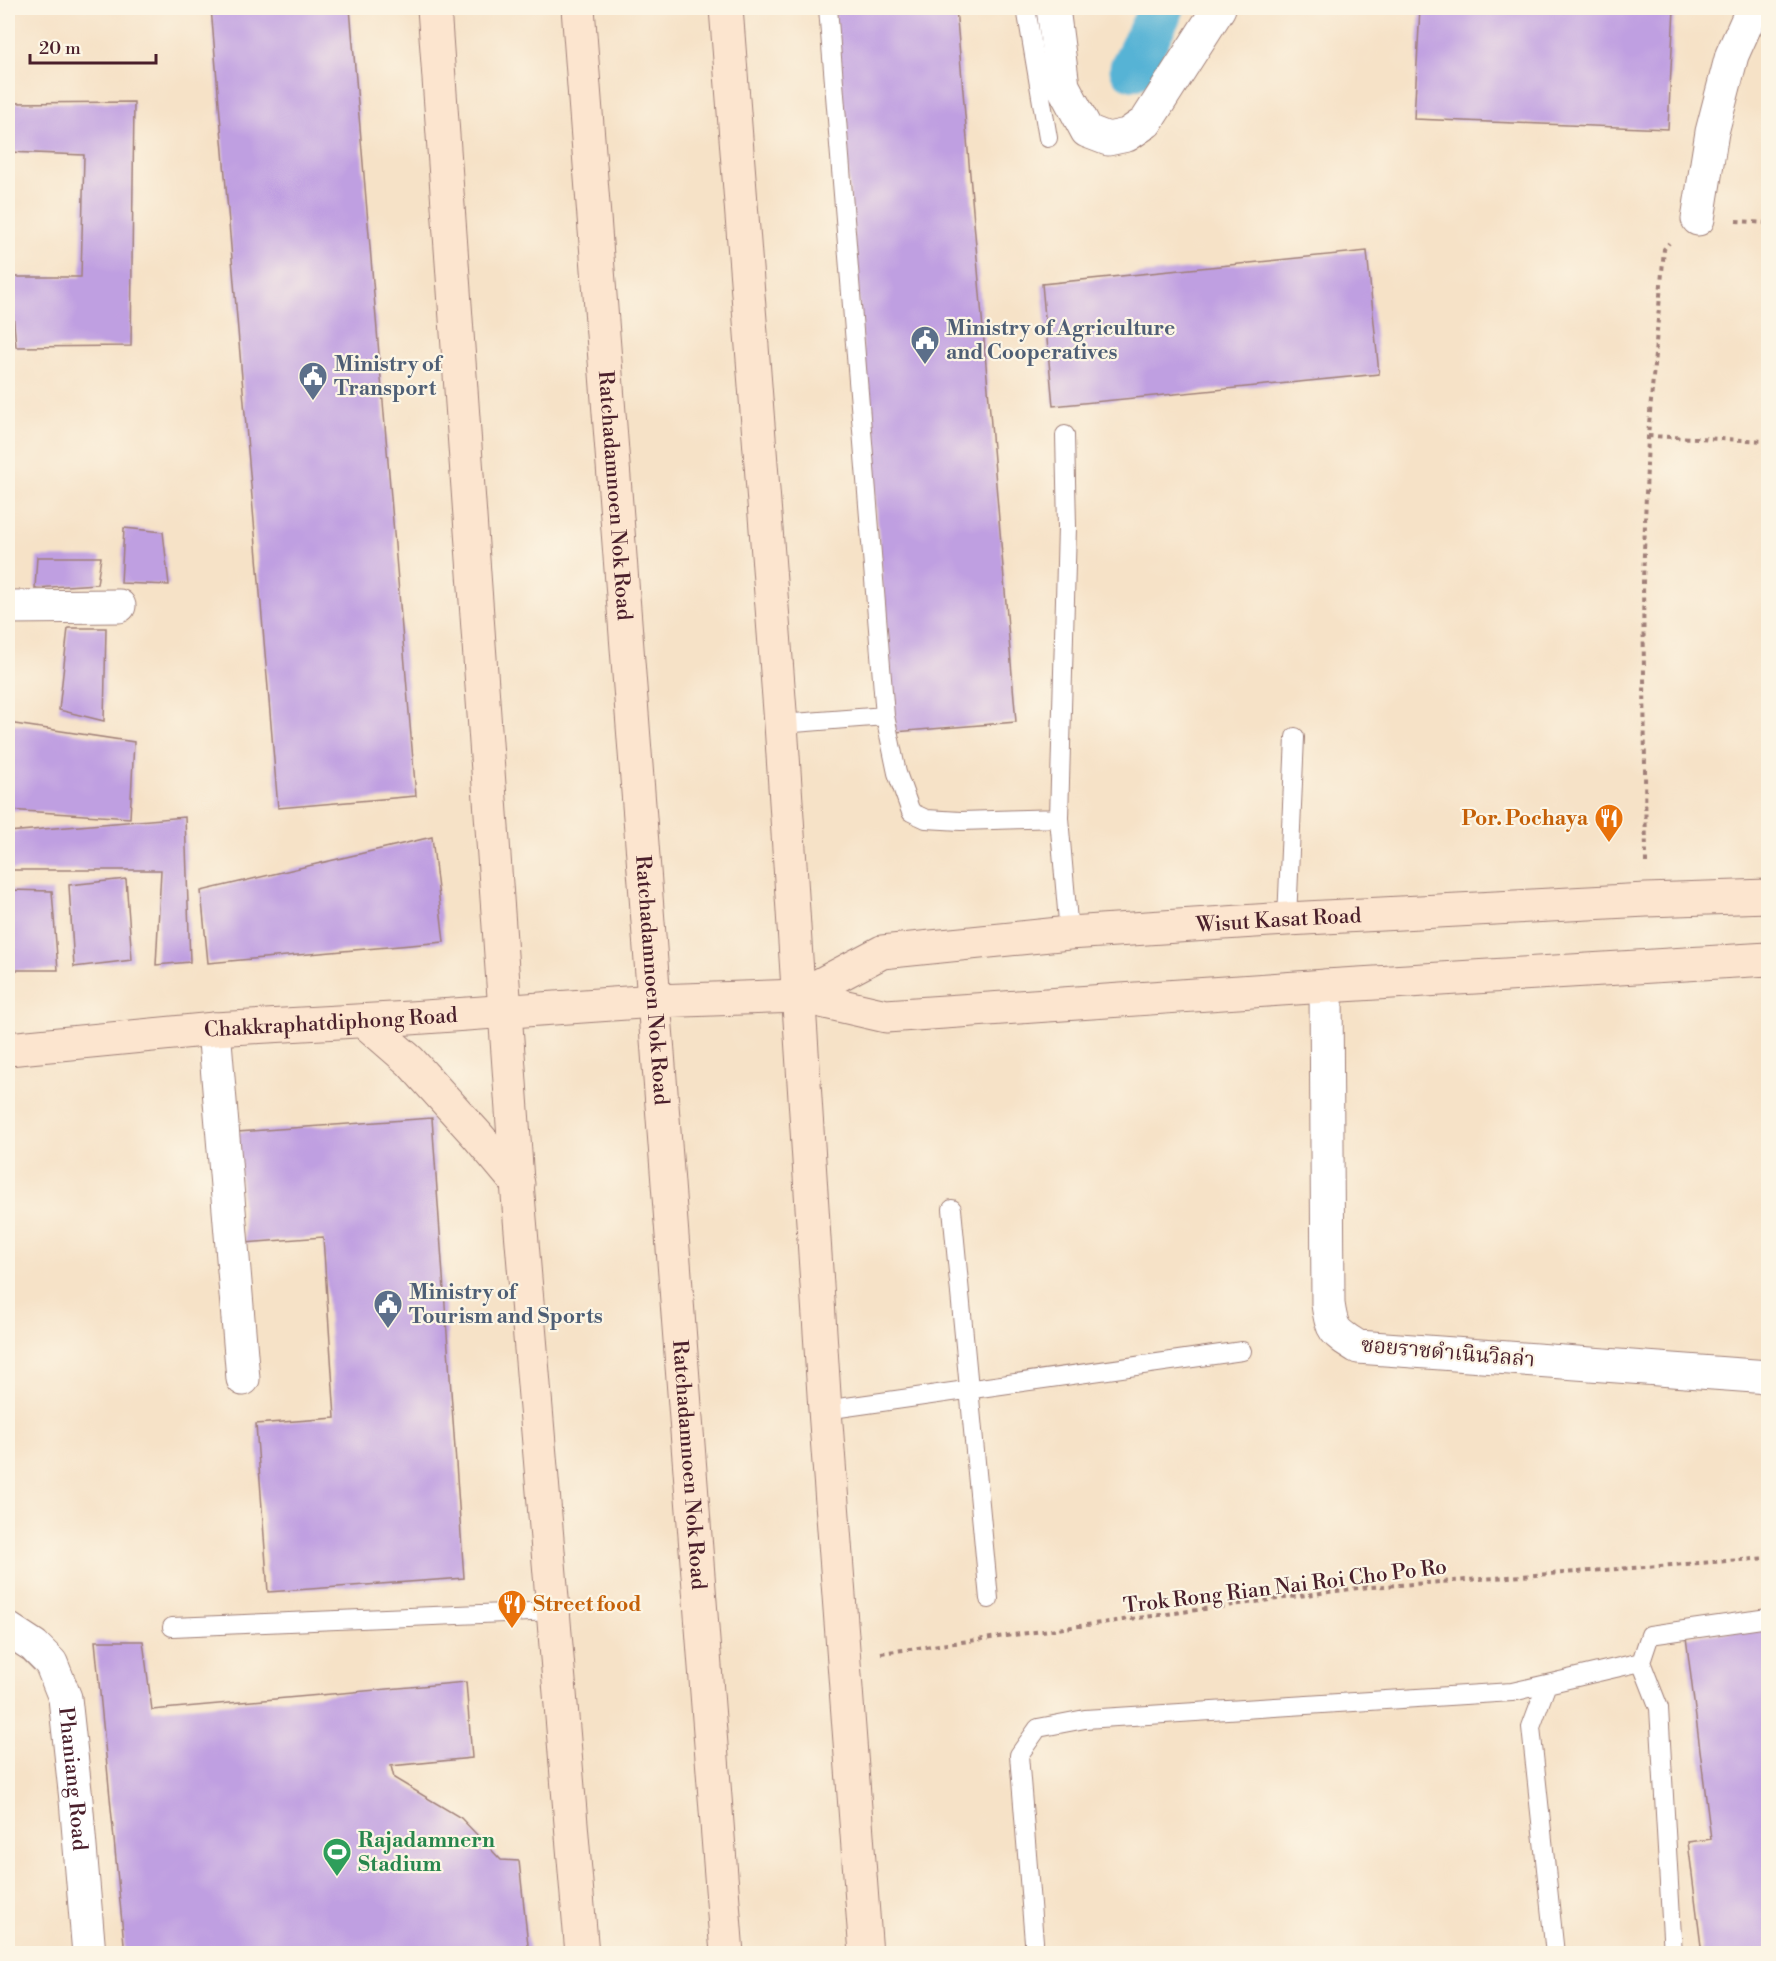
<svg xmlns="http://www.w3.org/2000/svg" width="1776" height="1961" viewBox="0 0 1776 1961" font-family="'Libre Bodoni','Noto Serif Thai',serif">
	<rect width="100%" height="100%" fill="#fcf5e5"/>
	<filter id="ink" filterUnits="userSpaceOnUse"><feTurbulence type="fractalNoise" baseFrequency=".0167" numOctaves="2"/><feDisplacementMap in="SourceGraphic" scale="12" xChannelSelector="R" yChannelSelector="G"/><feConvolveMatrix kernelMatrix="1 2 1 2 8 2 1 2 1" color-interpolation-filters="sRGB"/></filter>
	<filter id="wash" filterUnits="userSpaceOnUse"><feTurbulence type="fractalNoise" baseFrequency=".008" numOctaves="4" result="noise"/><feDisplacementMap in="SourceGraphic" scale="24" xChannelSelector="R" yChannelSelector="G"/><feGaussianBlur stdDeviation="1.35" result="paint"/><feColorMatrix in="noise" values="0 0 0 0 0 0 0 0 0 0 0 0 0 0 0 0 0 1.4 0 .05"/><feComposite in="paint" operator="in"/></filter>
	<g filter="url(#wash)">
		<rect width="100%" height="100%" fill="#f6e2c7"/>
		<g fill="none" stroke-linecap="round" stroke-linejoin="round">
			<path stroke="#57b3d5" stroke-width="45" d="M1132,68L1162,8"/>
		</g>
		<g id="blocks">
			<path fill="#bf9fe1" d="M211,8H350L416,796L278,808Z
				M834,8H956L1016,722L895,732Z
				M1420,8H1674L1668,129L1414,119Z
				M134,102L131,346L16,347L10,277H81L84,155L8,152V103Z
				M1367,251L1379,374L1053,406L1042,284Z
				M124,528L163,532L169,585L121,583Z
				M37,557H101L97,584L35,588Z
				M68,628H106L104,721L59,710Z
				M8,723L134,742L130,818L8,810Z
				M185,817L190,962L156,965L161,870H8V832Z
				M432,837L444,942L208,963L201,891Z
				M126,879L132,960L74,967L69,885Z
				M8,890L52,891L58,970H8Z
				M432,1118L464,1578L268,1592L256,1424L335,1418L323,1237L245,1243L237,1132Z
				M1768,1627V1954H1702L1688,1842L1711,1839L1686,1637Z
				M95,1641H143L152,1710L466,1682L472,1758L391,1766L394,1778L461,1818L501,1860L519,1861L529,1954H125Z"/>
		</g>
	</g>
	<g filter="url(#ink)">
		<use href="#blocks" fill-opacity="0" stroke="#a08079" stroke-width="1.5"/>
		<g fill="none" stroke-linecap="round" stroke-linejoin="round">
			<g stroke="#a08079" stroke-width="20">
				<path id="service" d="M828,8L885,716L897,773L911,812L926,819L961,821L1059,818L1069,933
					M1026,8L1048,138
					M781,724L885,716
					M1059,818L1067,527L1065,435
					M1287,919L1295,737
					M952,1209L989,1599
					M825,1410L1242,1351
					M172,1627L554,1611
					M1641,1662L1650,1635L1768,1618
					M1547,1684L1641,1662L1659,1708L1673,1954
					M1035,1954L1019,1755L1038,1728L1085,1719L1512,1692L1547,1684L1531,1727L1555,1954"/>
			</g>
			<g stroke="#a08079" stroke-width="35">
				<g id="minor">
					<path d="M1053,8L1063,86L1087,131L1108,139L1127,135L1146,122L1219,8"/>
					<path d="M1698,219L1712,132L1732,55L1753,8"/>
					<path d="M8,607L119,606"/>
					<path d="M1326,986L1328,1304C1332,1331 1334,1332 1358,1347L1768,1377"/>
					<path d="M214,1029L243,1379"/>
					<path id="s1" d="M8,1629L34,1646L51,1663L65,1698L76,1800L89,1954"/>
				</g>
			</g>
			<g stroke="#a08079" stroke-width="35">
				<g id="secondary">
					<path d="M434,8L518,1195L582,1954"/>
					<path id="s2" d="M578,8L727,1954"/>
					<path d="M726,8L781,724L825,1410L866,1954"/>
					<path id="s3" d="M799,996L882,952L1069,933L1287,919L1646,900L1768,896"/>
					<path d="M364,1021L410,1061L477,1135L518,1184"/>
					<path id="s4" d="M8,1049L214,1029L410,1018L655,1001L799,996L886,1016L1326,986L1768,959"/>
				</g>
			</g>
			<path stroke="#a08079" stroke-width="4" stroke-dasharray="4.5 4.5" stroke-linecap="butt" d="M1736,221L1768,223
				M1648,436L1768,441
				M1646,863L1643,582L1648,436L1664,249L1669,243
				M881,1653L1358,1588L1768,1558"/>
			<use href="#service" stroke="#fff" stroke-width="18"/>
			<use href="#minor" stroke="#fff" stroke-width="33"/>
			<use href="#secondary" stroke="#fce5cf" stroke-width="33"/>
		</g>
	</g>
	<defs>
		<g id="civic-pin" transform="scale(1.5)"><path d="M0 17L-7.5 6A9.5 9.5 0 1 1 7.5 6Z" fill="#5c6f8a" stroke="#fcf5e5"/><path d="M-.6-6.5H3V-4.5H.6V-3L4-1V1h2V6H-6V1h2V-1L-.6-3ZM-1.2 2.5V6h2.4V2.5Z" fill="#fff"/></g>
		<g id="restaurant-pin" transform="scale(1.5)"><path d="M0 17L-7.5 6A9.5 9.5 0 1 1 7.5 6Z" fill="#e8710a" stroke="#fcf5e5"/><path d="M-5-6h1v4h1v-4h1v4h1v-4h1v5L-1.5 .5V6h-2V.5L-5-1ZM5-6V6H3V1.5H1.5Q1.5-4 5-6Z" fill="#fff"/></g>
		<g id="stadium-pin" transform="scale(1.5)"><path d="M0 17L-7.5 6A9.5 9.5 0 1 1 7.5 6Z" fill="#2e9e5b" stroke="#fcf5e5"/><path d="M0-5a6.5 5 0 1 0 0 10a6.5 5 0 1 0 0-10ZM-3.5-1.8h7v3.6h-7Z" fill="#fff"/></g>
	</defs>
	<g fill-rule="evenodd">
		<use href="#civic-pin" x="925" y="340"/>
		<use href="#civic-pin" x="313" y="376"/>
		<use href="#restaurant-pin" x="1609" y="818"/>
		<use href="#civic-pin" x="388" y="1304"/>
		<use href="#restaurant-pin" x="512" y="1604"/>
		<use href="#stadium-pin" x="337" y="1852"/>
	</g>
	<g text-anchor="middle" stroke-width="4.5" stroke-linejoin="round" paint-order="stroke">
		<g font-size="21" font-weight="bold" fill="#4e5e75" stroke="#fcf5e5" text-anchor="start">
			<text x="946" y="335">Ministry of Agriculture<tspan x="946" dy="24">and Cooperatives</tspan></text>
			<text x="334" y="371">Ministry of<tspan x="334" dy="24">Transport</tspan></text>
			<text x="409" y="1299">Ministry of<tspan x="409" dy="24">Tourism and Sports</tspan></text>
		</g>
		<g font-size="21" fill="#4a1f2b" stroke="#fcf5e5">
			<text dy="7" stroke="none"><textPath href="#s2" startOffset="489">Ratchadamnoen Nok Road</textPath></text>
			<text dy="7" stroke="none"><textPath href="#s3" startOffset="492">Wisut Kasat Road</textPath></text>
			<text dy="7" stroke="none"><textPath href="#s2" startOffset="975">Ratchadamnoen Nok Road</textPath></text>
			<text dy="7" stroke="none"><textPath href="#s4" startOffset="324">Chakkraphatdiphong Road</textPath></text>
			<text transform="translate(1448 1352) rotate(5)" y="7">ซอยราชดำเนินวิลล่า</text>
			<text dy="7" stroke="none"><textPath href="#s2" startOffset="1461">Ratchadamnoen Nok Road</textPath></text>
			<text transform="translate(1285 1586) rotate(-7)" y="7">Trok Rong Rian Nai Roi Cho Po Ro</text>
			<text dy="7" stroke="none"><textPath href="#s1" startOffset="174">Phaniang Road</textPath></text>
		</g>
		<g font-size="21" font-weight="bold" fill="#c56008" stroke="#fcf5e5" text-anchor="end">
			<text x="1588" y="825">Por. Pochaya</text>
			<text x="533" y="1611" text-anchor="start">Street food</text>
		</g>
		<g font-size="21" font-weight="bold" fill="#27864d" stroke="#fcf5e5" text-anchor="start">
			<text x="358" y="1847">Rajadamnern<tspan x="358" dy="24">Stadium</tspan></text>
		</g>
	</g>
	<rect width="1776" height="1961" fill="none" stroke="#fcf5e5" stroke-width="30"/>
	<path d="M30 54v9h126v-9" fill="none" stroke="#4a1f2b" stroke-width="3"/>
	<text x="39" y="54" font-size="18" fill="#4a1f2b" stroke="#fcf5e5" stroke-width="4.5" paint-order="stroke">20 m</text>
</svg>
